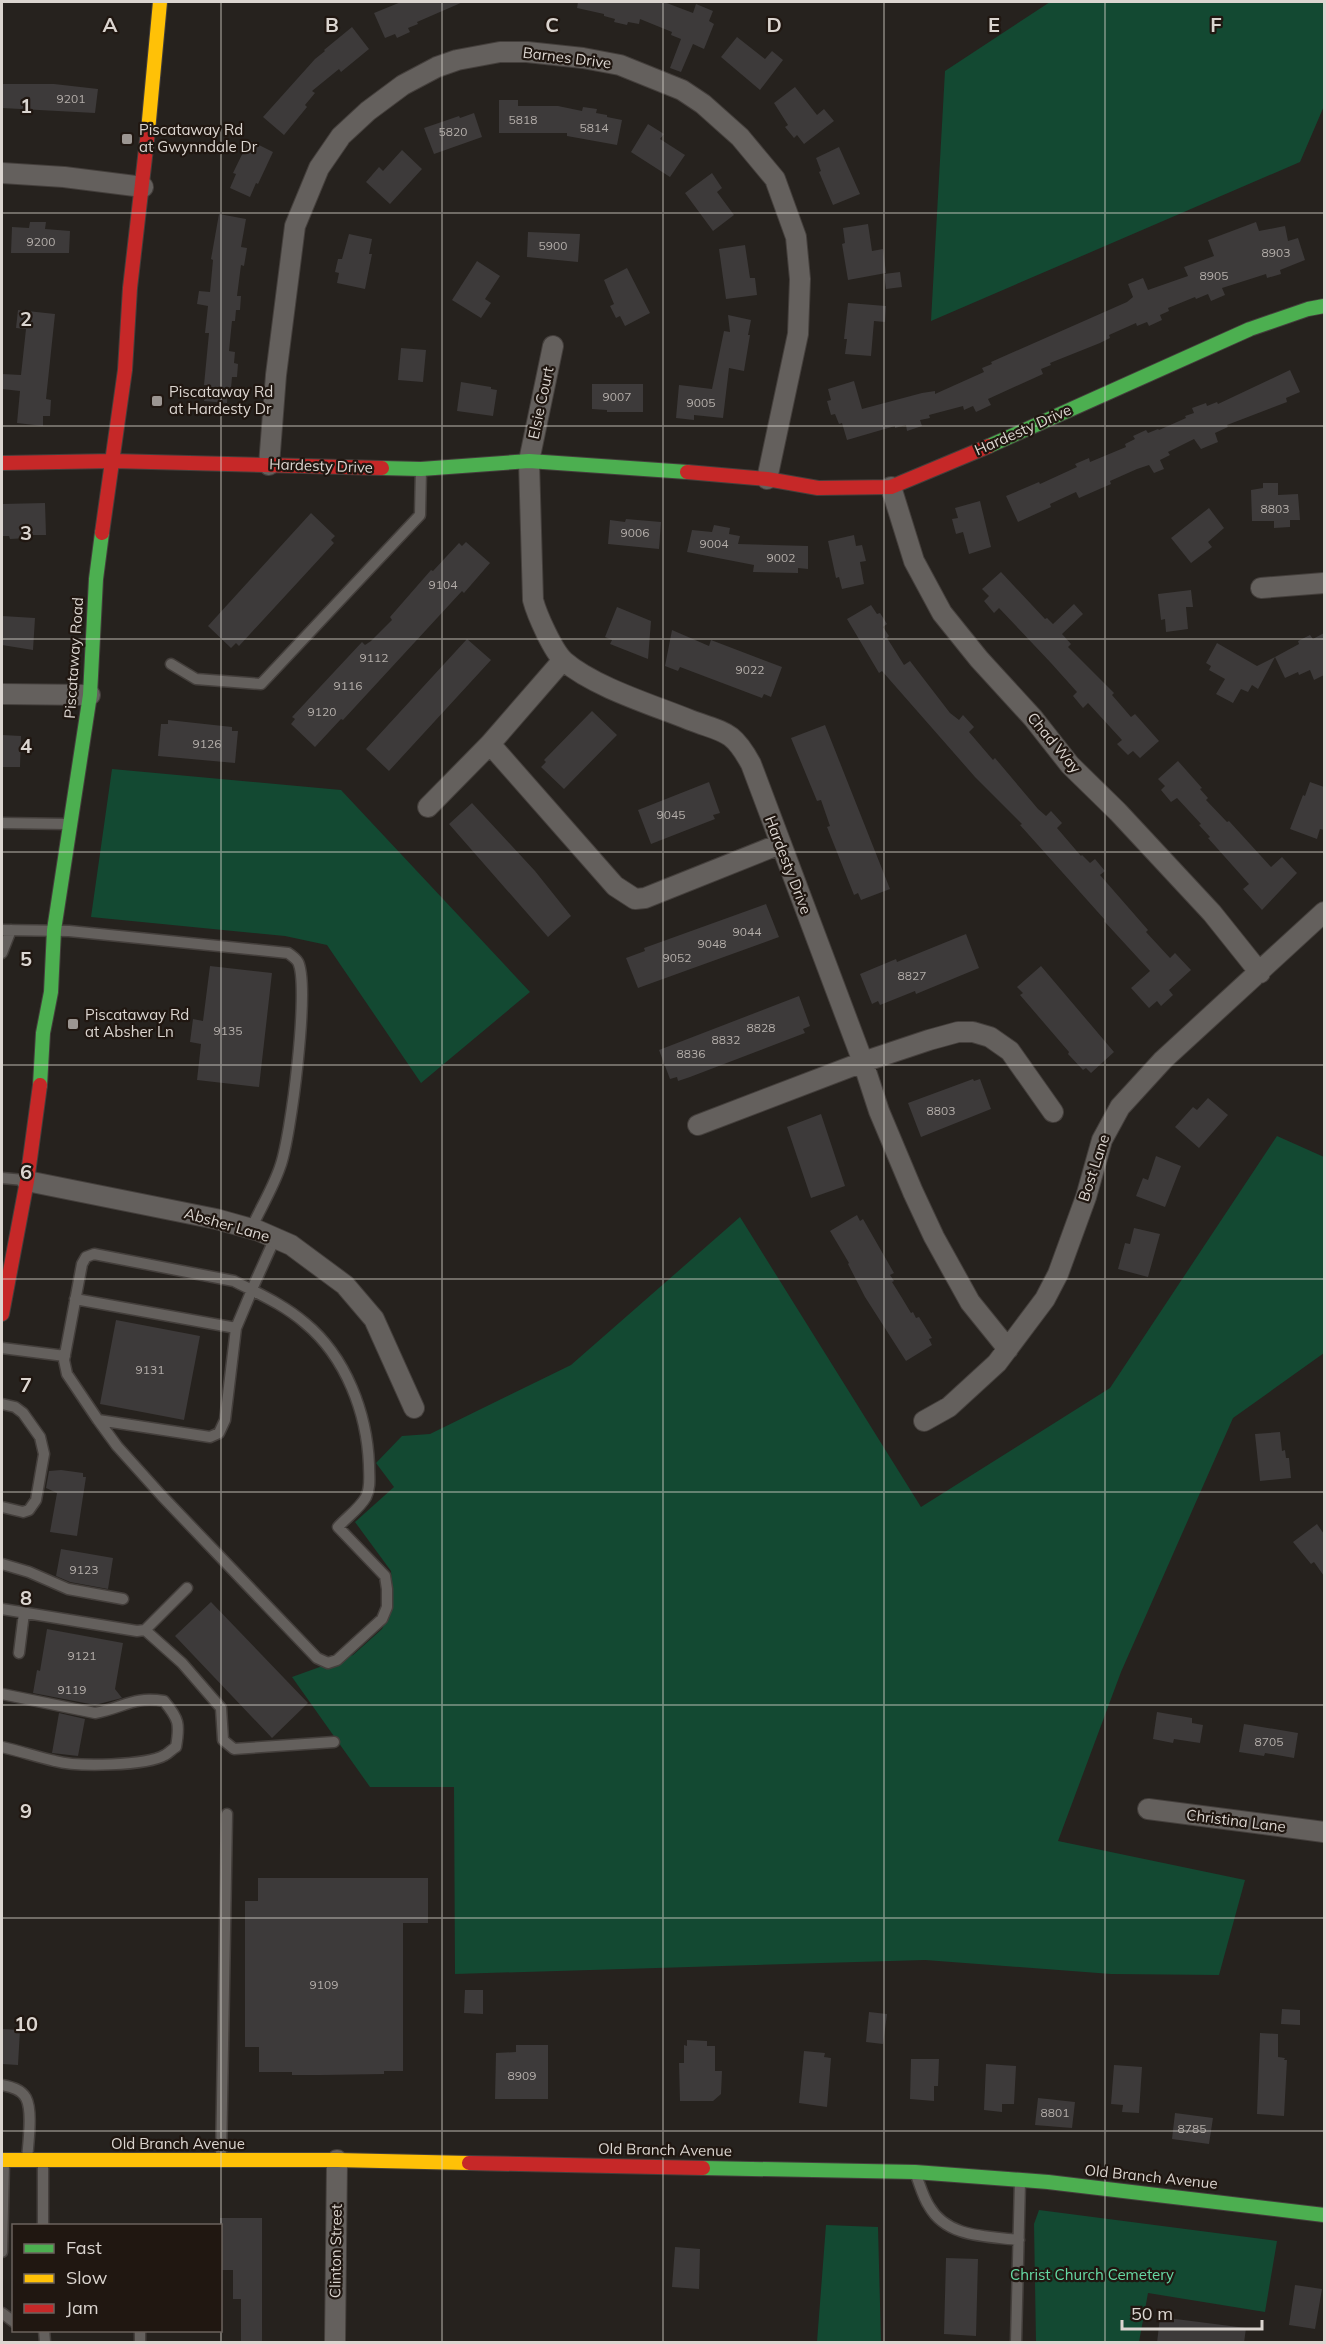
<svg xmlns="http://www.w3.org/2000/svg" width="1326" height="2344" viewBox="0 0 1326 2344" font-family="Mulish,sans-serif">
	<rect width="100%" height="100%" fill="#26221e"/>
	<path fill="#134932" d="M1050,2H1324V106L1300,162L931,321L945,71Z
		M112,769L341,790L530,992L421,1083L327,945L285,936L91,917Z
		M1277,1136L1324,1157V1353L1233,1418L1121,1672L1058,1841L1245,1880L1219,1975L1111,1974L925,1960L455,1974L454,1787H370L292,1677L353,1655L382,1629L393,1605L391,1571L355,1522L394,1487L376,1463L402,1436L430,1434L571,1365L740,1217L921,1507L1110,1388Z
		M1039,2210L1277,2241L1265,2312L1148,2293L1139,2342H1036L1034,2224Z
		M826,2225L878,2227L881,2342H817Z"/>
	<path fill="#3d3a3a" d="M401,2H463L417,22L418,24L408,28L410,32L397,38L395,34L385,38L374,13Z
		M578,2H664L693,13L696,4L713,11L709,21L714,24L704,49L693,44L681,72L670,68L681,39L671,35L672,32L640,19L639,24L628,22L627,25L614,22L615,19L604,16V14L577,8Z
		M352,27L369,49L341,72L339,69L312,91L315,93L305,105L307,107L284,135L263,117L315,59L325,51L324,50Z
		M737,37L765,59L772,51L783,60L760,90L721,57Z
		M2,84H54L98,89L95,113L2,108Z
		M795,87L817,115L824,109L834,121L804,144L797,135L794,138L785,127L788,125L774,103Z
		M499,100H518V106H558L582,111L583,107L597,109L596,113L607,115V117L622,120L617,145L567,136V133H499Z
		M474,113L482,137L434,154L424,128L459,116L460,118Z
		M648,124L664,134L660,139L685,155L670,177L631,152Z
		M249,140L273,152L258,184L256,183L250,197L230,188L236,174L233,173Z
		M839,147L860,194L833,205L819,172L821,171L816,158Z
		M402,150L422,169L390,204L366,182L379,167L383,171Z
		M712,173L722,188L717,192L734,215L713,231L685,193Z
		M219,214L246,219L241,247L247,248L244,266L241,265L237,296H241L240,310H236L235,321H232L229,351L235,352L234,363L238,364L237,377H232L231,388L228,387L227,403L204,401L206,385H204L209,333H205L208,306L197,304L199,291L210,292L213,260L211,259Z
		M30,222H46L45,229L70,231L69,253H11L12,227L29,228Z
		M1256,222L1259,231L1285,226L1288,241L1298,238L1305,260L1280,270L1281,274L1267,278L1266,274L1222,288L1225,295L1211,301L1208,294L1196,299L1195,297L1168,308L1169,311L1160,315L1162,320L1149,326L1147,322L1137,326L1136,323L1109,335L1110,338L1100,343L1050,363L1051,365L1041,369L1043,374L988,399L991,405L976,412L973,406L964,410L963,406L929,415L930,418L920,420L922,426L907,431L906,425L895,428V426L847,440L842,423L839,424L835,414L831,415L827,401L831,400L828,389L854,381L862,409L922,393L935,391V394L984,372L982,368L992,364L991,362L1127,302L1133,297L1128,284L1143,278L1148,290L1188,276L1184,267L1214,256L1208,240Z
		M868,224L872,251L883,249L886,273L848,280L842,244L845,243L843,228Z
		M528,232L580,234L578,262L527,257Z
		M349,234L372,239L369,254H372L365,289L337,283L339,273L335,272L338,259H342Z
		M745,245L750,278H755L757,295L726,299L719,249Z
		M477,261L500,276L485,299L491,303L481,318L452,300Z
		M627,268L650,313L625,326L620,316L616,318L610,306L614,304L604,280Z
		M900,272L902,287L886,289L884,274Z
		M848,303L886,306L885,322L874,321L871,356L845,354L847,339H844Z
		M18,310L55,314L46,399L51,400L50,416H43V426L17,423L20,391L2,389V374L21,375L26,329L16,328Z
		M728,315L751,320L748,335H750L744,371L729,368L723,418L694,415V420L676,418L679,385L712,389L724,331L730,332Z
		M401,348L426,350L423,382L398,380Z
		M1290,370L1300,392L1286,398L1287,402L1227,425L1228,427L1215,433L1218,442L1201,449L1194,439L1168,452L1170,455L1160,460L1164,469L1154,473L1149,465L1137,469L1110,481L1111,484L1079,498L1076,492L1050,504L1051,507L1018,522L1006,496L1039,482L1040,484L1077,467L1075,464L1089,458L1090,462L1126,447L1125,444L1135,439L1133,436L1146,430L1148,433L1158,429L1159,430L1186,418L1185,416L1194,413L1192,408L1206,403L1207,406L1217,402L1218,404Z
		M461,382L491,387V389L497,390L493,416L457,411Z
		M592,384H643V412H607V410L592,409Z
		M1263,483H1278V495L1298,494L1300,520H1290V527L1274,528V521H1252L1251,490L1263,488Z
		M980,501L991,547L969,554L963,532L956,534L952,519L958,518L955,508Z
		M45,503L46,535H27V538L10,539L9,536H2V504Z
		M1209,508L1224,528L1208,542L1212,547L1191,563L1171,538Z
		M311,513L335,536L331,540L334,543L239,646L236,643L231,648L208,626Z
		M626,519L661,522L659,549L608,544L610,520L625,522Z
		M714,525L730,528L729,534L740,536L738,544L808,546V569L798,568V573L753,572L754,565L687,552L692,530L712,532Z
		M854,535L856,546L862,545L866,561L860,562L864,584L842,589L839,577L836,578L828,541Z
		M466,542L490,563L464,593L462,591L343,720L341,719L315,747L291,724L295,719L292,717L362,642L365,645L371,641L392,620L390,617L431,570L433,571L459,543L462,546Z
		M1001,572L1045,619L1047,618L1053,624L1074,604L1083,614L1062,634L1071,644L1068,647L1114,693L1112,695L1131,717L1135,714L1159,741L1140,758L1133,751L1128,755L1117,744L1122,740L1088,703L1083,708L1073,696L1077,692L1051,663L999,608L994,613L984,601L989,596L982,589Z
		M1191,590L1193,607H1186L1188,629L1166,632L1165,619L1161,620L1158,594Z
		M871,605L877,614L880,613L887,624L883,627L889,636L887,638L904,665L910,661L950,713L959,720L963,715L974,727L969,732L993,760L995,758L1038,809L1046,816L1051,811L1062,823L1057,828L1081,856L1082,855L1090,863L1095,859L1105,871L1100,875L1148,930L1146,932L1170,958L1175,953L1191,970L1169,990L1173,995L1161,1006L1157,1001L1149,1008L1131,988L1150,971L1104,921L1105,920L1020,825L1022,824L975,777L882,671L879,673L847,619Z
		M617,607L651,621L648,659L610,644L612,640L605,637Z
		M2,616L35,618L33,650L2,645Z
		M672,630L709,646L711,640L782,667L771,697L764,694L762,698L680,667L678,671L665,666Z
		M1324,633V675L1314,680L1310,670L1299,675L1298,672L1285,678L1275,657L1299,644L1298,641L1310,635L1313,639Z
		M467,639L491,660L389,771L366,749Z
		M1217,643L1257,666L1275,657L1258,689L1252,685L1248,692L1241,689L1233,703L1216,694L1225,679L1209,670L1211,666L1206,663Z
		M592,711L617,735L564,789L541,767L546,762L544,760Z
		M168,720L232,727V731H238L235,763L158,756L161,724H168Z
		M825,725L890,889L861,900L858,893L854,895L827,827L830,826L821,800L817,801L791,738Z
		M2,735L21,736L20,767H2Z
		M1178,761L1202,788L1200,789L1208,798L1206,800L1227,822L1229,821L1271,867L1282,857L1297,873L1262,910L1243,889L1249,884L1208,838L1210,837L1199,825L1201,824L1177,798L1171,802L1161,790L1165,786L1158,779Z
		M709,782L720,813L713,815L715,819L651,844L638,810Z
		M1310,782L1324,787V830L1320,829L1317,839L1290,829L1303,795L1305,796Z
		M472,803L535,871L571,916L548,937L449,824Z
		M766,904L779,937L638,988L626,958L645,951L644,948Z
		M966,934L979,968L916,994L915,991L880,1005L878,1001L872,1004L860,974L896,959L897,962Z
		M210,966L272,973L259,1087L197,1080L201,1044L190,1042L193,1019L203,1021Z
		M1041,966L1114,1052L1091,1073L1086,1068L1083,1070L1068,1054L1069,1052L1020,995L1023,993L1017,987Z
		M799,996L810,1026L803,1029L805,1033L690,1077L678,1081L677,1077L670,1079L659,1050Z
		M973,1079L974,1081L980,1079L991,1109L921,1137L908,1103Z
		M1208,1098L1228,1115L1199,1148L1175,1127L1193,1107L1197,1110Z
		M821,1114L845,1186L811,1198L787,1127Z
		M1156,1156L1181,1166L1165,1207L1136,1196L1143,1178L1148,1180Z
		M857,1215L860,1221L863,1219L894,1273L890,1275L894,1281L892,1282L902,1298L911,1313L913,1312L916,1318L919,1317L932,1338L929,1339L932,1345L906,1361L865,1297L848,1264L849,1263L830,1231Z
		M1134,1228L1160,1234L1148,1277L1118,1269L1125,1243L1130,1244Z
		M116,1320L200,1336L184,1420L100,1404Z
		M1280,1432L1282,1451L1285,1450L1286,1458H1289L1291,1478L1260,1481L1255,1434Z
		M61,1470L83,1473V1477H86L77,1536L50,1532L57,1493L46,1488L49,1471Z
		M1317,1524L1324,1534V1576L1314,1562L1311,1564L1293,1542Z
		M61,1549L113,1558L108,1589L70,1582L56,1576Z
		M211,1602L308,1703L272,1738L175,1636Z
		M47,1629L123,1643L115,1689L122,1698L95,1705L33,1693L37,1670L40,1671Z
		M1157,1712L1192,1718V1723L1203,1725L1200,1743L1174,1739L1173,1743L1153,1739Z
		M59,1713L85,1719L78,1756L52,1753Z
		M1244,1724L1298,1733L1294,1758L1265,1753L1264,1756L1239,1752Z
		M258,1878H428V1923H403V2071H384V2074L321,2075H292V2072H259V2047H245V1901H258Z
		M465,1990H483V2014L464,2013Z
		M1282,2009L1300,2010V2025L1281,2024Z
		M869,2012L887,2014L883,2044L866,2042Z
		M2,2029L20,2030L18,2065L2,2064Z
		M1260,2033L1278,2034V2057L1285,2058L1284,2060H1287L1284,2116L1257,2114Z
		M687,2040L707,2041V2046H715V2071H722L721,2094L713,2101H680L679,2063H684V2045L687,2046Z
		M516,2045H548V2099H495L496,2053L516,2052Z
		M804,2051L825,2053L824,2057L831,2058L827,2107L799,2103Z
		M911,2059H939L938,2086H934V2101L910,2099Z
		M986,2064L1016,2066L1014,2104H1002V2112L984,2110Z
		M1114,2065L1142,2067L1139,2113L1122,2112L1123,2105L1111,2104Z
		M1038,2098L1075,2102L1072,2128L1035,2125Z
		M1175,2113L1213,2118L1209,2144L1172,2139Z
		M220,2218H262V2343H241V2299H233V2270H220Z
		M675,2247L700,2249L699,2289L672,2287Z
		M946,2258L978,2259L976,2336L944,2334Z
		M1295,2285L1322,2289L1315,2329L1289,2325Z
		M1160,2317L1246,2328L1244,2343H1157Z"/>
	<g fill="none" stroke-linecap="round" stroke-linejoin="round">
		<g stroke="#443f3c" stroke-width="13">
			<path id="lane" d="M171,664L196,679L261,684L420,515L421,469
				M2,823L67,824
				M2,930L69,931L288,953C291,955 296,959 298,962C310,986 291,1138 280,1167C273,1188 260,1209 251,1229
				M2,953L11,930
				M2,1178L24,1180
				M75,1299L236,1328
				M2,1348L65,1356
				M2,1404L15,1407L23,1413L40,1437L44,1454L36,1500L29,1510L23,1512L2,1507
				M98,1420L67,1374L64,1360L82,1264L86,1257L94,1254L234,1281C259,1294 283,1304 305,1323C346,1357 367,1413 369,1465C369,1476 371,1487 366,1497C360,1508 346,1518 338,1527L385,1576L387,1589V1607L382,1619L337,1660L328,1663L317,1658L162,1496L117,1446L98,1420L210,1437L219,1433L225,1420L236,1328L252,1290L253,1287L275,1238
				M2,1564L29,1572L68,1589L123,1599
				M2,1609L137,1631L145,1630L187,1588
				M145,1630L182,1663L221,1708L223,1740L234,1749L334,1742
				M19,1653L24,1613
				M2,1694L95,1713C124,1708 132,1696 164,1701C179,1719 180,1724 176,1747C172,1749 169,1753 165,1755C146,1766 77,1767 55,1761C37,1757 20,1751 2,1747
				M2,2085C11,2087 21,2089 26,2098C33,2111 28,2144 27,2160
				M221,2160L227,1814
				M916,2175C920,2185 923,2197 929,2206C947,2238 987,2236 1019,2240
				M43,2226V2160
				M2,2252L4,2162
				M2,2313L14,2322
				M44,2330L45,2342
				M140,2330V2342
				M1016,2342L1020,2181"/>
		</g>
		<g stroke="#443f3c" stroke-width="22">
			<path id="street" d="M2,173L64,177L143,187
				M553,346L529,461L533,600C537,615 553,651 564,661C594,687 653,705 690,720C724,733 732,729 751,764L863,1062L879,1111L913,1192L934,1237L970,1302L1008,1349
				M269,465L276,375L295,226L319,168L341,136L368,111L403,85L437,67L457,60L500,52H527L583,58L620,65L682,90L703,104L740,137L775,179L796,237L800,279L798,334L767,479
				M891,487L914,561L942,613L979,659L1033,718L1070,765L1118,812L1212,913L1260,973
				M1261,588L1324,583
				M2,694L90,695
				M490,744L615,886L635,899L645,898L780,844
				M428,807L490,744L563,660
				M698,1125L863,1062L929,1040L958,1032H973L990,1037L1010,1051L1053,1112
				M27,1181L216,1219L259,1231L291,1245L345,1285L374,1319L414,1408
				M924,1421L949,1407L997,1363L1045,1299L1058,1274L1086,1197L1102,1140L1120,1107L1163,1060L1324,912
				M1148,1809L1324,1832
				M335,2342L337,2160"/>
		</g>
		<g stroke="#443f3c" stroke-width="16">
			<path id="fast" d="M989,446L1250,329L1308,309L1324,306
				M382,468L421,469L529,461L687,472
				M40,1085L43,1033L51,992L54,930L90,695L96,579L102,533
				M703,2168L915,2172L1048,2182L1324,2215"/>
		</g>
		<g stroke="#443f3c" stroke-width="16">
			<path id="slow" d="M148,131L160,2
				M2,2160H337L469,2163"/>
		</g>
		<g stroke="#443f3c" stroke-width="16">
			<path id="jam" d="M2,463L113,461L382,468
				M687,472L767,479L818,488L891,487L989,446
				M102,533L125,370L130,288L148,131
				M2,1314L27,1181L40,1085
				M469,2163L703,2168"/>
		</g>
		<use href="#lane" stroke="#64605d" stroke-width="10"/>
		<use href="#street" stroke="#64605d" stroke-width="20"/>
		<use href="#fast" stroke="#4caf50" stroke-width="14"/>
		<use href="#slow" stroke="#ffc107" stroke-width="14"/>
		<use href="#jam" stroke="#c62828" stroke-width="14"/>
	</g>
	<path fill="none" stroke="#dbd5d0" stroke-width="1.5" stroke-opacity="0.55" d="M221,2V2342M442,2V2342M663,2V2342M884,2V2342M1105,2V2342M2,213H1324M2,426H1324M2,639H1324M2,852H1324M2,1065H1324M2,1279H1324M2,1492H1324M2,1705H1324M2,1918H1324M2,2131H1324"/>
	<g fill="#9c9692" stroke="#201711" stroke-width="2">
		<rect x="121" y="133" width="12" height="12" rx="3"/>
		<rect x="151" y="395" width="12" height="12" rx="3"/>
		<rect x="67" y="1018" width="12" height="12" rx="3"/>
	</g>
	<g text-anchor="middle" stroke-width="4.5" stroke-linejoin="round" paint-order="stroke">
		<g font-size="12" fill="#b4aeaa">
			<text x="71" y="103">9201</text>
			<text x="523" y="124">5818</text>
			<text x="594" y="132">5814</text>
			<text x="453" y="136">5820</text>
			<text x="41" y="246">9200</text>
			<text x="553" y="250">5900</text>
			<text x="1276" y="257">8903</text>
			<text x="1214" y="280">8905</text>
			<text x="617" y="401">9007</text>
			<text x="701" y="407">9005</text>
			<text x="1275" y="513">8803</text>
			<text x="635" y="537">9006</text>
			<text x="714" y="548">9004</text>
			<text x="781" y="562">9002</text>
			<text x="443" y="589">9104</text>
			<text x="374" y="662">9112</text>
			<text x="750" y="674">9022</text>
			<text x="348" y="690">9116</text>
			<text x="322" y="716">9120</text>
			<text x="207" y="748">9126</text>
			<text x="671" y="819">9045</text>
			<text x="747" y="936">9044</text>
			<text x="712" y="948">9048</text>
			<text x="677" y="962">9052</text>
			<text x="912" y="980">8827</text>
			<text x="761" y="1032">8828</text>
			<text x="228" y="1035">9135</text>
			<text x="726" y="1044">8832</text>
			<text x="691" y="1058">8836</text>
			<text x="941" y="1115">8803</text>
			<text x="150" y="1374">9131</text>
			<text x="84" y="1574">9123</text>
			<text x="82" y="1660">9121</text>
			<text x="72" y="1694">9119</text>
			<text x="1269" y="1746">8705</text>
			<text x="324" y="1989">9109</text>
			<text x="522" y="2080">8909</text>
			<text x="1055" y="2117">8801</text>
			<text x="1192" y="2133">8785</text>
		</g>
		<g font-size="15" fill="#dbd5d0" stroke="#201711">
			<text transform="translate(567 58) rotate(7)" y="5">Barnes Drive</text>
			<text transform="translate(541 403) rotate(-78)" y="5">Elsie Court</text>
			<text transform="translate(1023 430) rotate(-24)" y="5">Hardesty Drive</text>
			<text transform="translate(321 466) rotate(2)" y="5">Hardesty Drive</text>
			<text transform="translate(74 658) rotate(-86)" y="5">Piscataway Road</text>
			<text transform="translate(1054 743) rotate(50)" y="5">Chad Way</text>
			<text transform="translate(788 865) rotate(69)" y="5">Hardesty Drive</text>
			<text transform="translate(1094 1168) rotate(-72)" y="5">Bost Lane</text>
			<text transform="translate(227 1225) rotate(16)" y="5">Absher Lane</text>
			<text transform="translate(1236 1821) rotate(7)" y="5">Christina Lane</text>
			<text x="178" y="2149">Old Branch Avenue</text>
			<text transform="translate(665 2150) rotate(1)" y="5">Old Branch Avenue</text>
			<text transform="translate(1151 2177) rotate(6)" y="5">Old Branch Avenue</text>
			<text transform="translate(336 2251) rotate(-89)" y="5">Clinton Street</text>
		</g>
		<g font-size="15" fill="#dbd5d0" stroke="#201711" text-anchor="start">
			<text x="139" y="135">Piscataway Rd<tspan x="139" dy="17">at Gwynndale Dr</tspan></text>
			<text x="169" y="397">Piscataway Rd<tspan x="169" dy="17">at Hardesty Dr</tspan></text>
			<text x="85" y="1020">Piscataway Rd<tspan x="85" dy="17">at Absher Ln</tspan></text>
		</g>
		<g font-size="15" fill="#66d9a4" stroke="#201711">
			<text x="1092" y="2280">Christ Church Cemetery</text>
		</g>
	</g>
	<g font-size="20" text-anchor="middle" font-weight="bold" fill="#dbd5d0" stroke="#201711" stroke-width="4.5" stroke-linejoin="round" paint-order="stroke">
		<text x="110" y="32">A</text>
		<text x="332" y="32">B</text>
		<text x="552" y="32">C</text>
		<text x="774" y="32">D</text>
		<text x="994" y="32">E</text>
		<text x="1216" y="32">F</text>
		<text x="26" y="113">1</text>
		<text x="26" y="326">2</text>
		<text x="26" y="540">3</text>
		<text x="26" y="753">4</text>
		<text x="26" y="966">5</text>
		<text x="26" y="1179">6</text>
		<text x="26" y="1392">7</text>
		<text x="26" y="1605">8</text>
		<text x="26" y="1818">9</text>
		<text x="26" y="2031">10</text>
	</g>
	<rect width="1326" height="2344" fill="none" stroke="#dbd5d0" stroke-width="6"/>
	<rect x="12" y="2224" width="210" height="108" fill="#201711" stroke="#6b635d" stroke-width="1.5"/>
	<rect x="24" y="2244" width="30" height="9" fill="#4caf50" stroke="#6b635d" stroke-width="1.5"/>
	<text x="66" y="2254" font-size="18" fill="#dbd5d0">Fast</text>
	<rect x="24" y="2274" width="30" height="9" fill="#ffc107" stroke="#6b635d" stroke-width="1.5"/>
	<text x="66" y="2284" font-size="18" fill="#dbd5d0">Slow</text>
	<rect x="24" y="2304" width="30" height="9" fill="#c62828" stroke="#6b635d" stroke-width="1.5"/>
	<text x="66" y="2314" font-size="18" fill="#dbd5d0">Jam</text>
	<path d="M1122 2320v9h140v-9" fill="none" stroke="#dbd5d0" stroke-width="3"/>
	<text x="1131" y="2320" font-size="18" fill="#dbd5d0" stroke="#201711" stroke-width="4.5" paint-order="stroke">50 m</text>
</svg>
